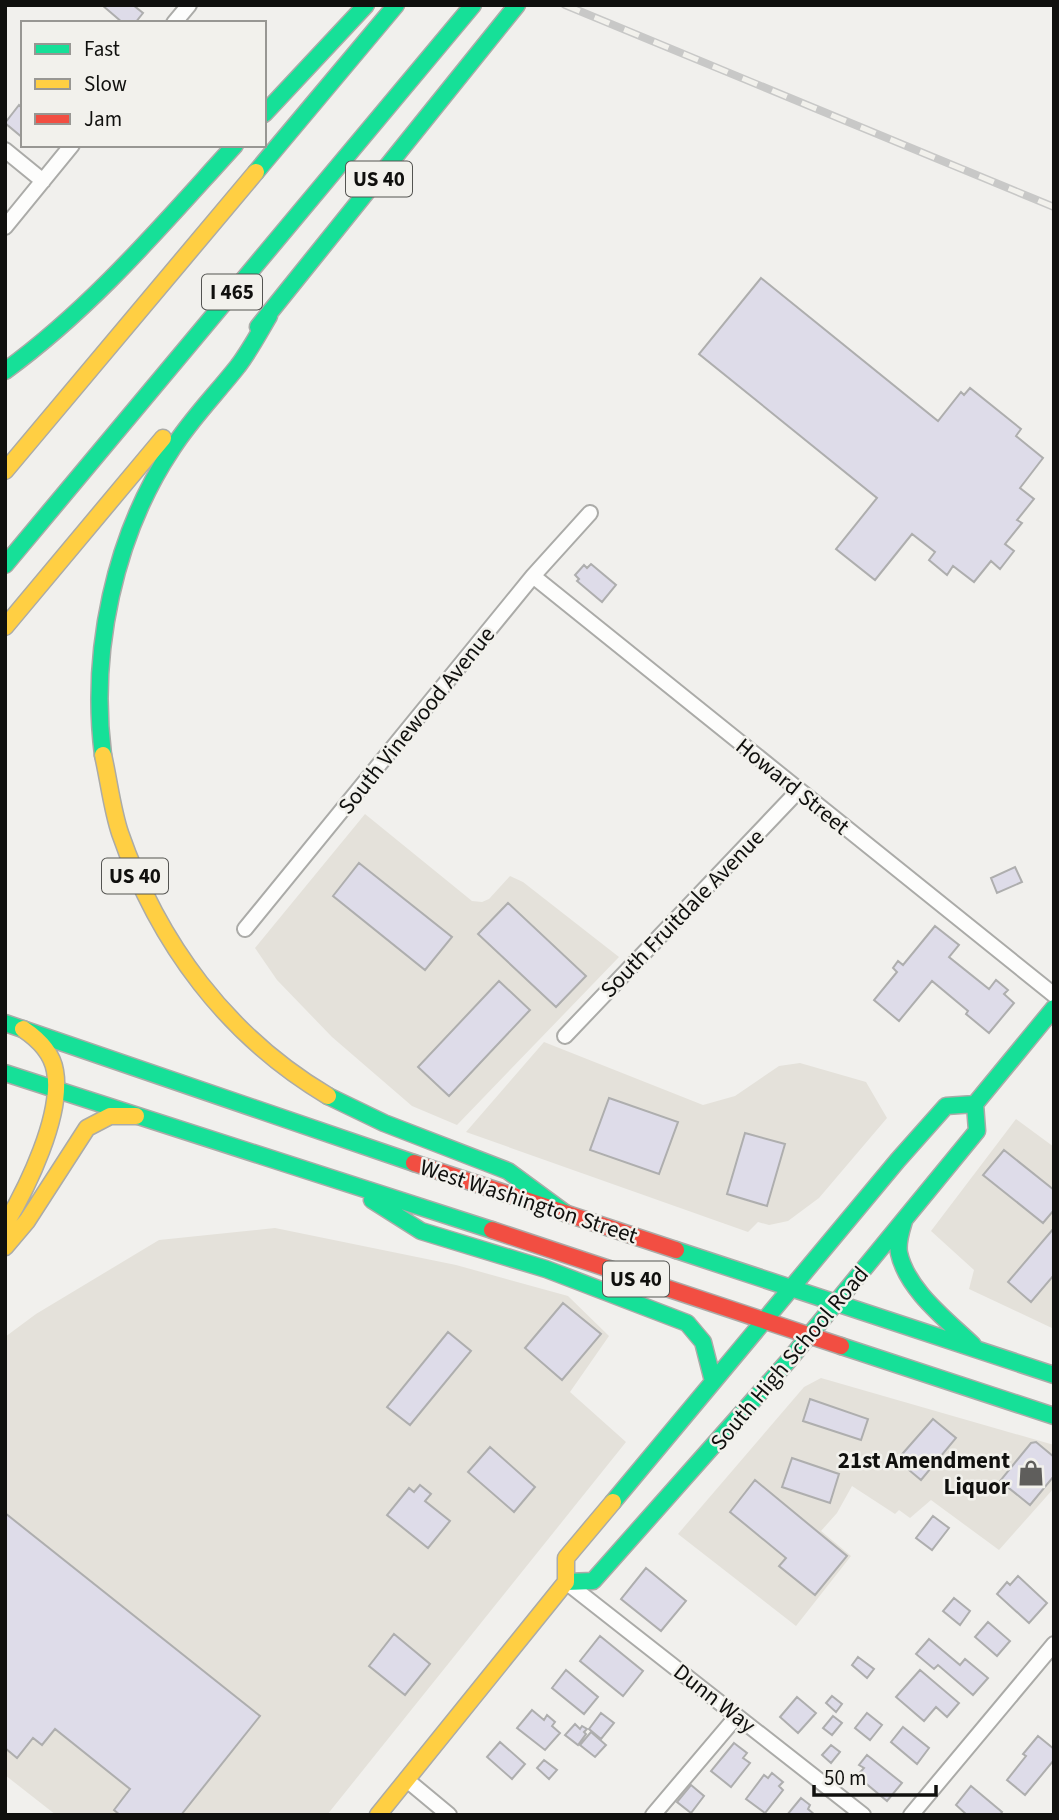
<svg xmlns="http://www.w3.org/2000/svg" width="1059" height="1820" viewBox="0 0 1059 1820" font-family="'Source Sans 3',sans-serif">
	<rect width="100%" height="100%" fill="#f1f0ed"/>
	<path fill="#e4e1da" d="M365,814L472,901L482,902L489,899L510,876L523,882L619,957L457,1125L412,1106L332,1037L277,980L255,948Z
		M544,1042L703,1105L735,1096L779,1066L800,1063L866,1082L887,1118L819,1198L788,1221L769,1225L758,1222L748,1232L466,1132Z
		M1016,1119L1054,1147V1329L969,1289L974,1270L931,1231Z
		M275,1228L456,1265L568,1296L609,1336L570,1392L626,1442L327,1815H56L5,1775V1337L36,1314L159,1240Z
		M821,1378L1054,1445V1488L999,1550L931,1500L910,1518L899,1510L895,1514L852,1486L837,1513L821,1531L851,1556L796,1626L678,1534L804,1387Z"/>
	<path fill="#dedce9" stroke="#aeaeae" stroke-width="2" d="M102,5H133L143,13L135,23H123Z
		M19,105L23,109V138L5,123Z
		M761,278L938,421L961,392L964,395L970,388L1021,429L1016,436L1043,458L1020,488L1034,499L1017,520L1022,523L1005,544L1014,551L1000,569L991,561L974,582L953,566L947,575L929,560L935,552L912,534L875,580L836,549L877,498L699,354Z
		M591,564L616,585L602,602L577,581L579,579L575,575L584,565L587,568Z
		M359,863L452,937L425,970L333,896Z
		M1015,867L1022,882L997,893L991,878Z
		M508,903L586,976L556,1007L478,934Z
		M935,926L959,945L949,957L989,989L996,980L1008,990L1004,994L1014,1003L989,1033L966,1014L968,1011L932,981L899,1021L874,1000L897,972L893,968L898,961L903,965Z
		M499,981L530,1010L449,1096L418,1067Z
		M609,1098L678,1122L659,1174L590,1150Z
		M745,1133L785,1144L767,1206L727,1194Z
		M1004,1150L1054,1190V1210L1043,1223L983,1175Z
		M1054,1228V1275L1031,1302L1008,1282Z
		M563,1303L601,1334L562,1380L525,1348Z
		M448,1332L471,1351L410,1425L387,1407Z
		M810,1399L868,1419L861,1440L803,1421Z
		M933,1419L956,1438L921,1480L897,1460Z
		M1036,1442L1054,1457V1476L1030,1505L1000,1481L1031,1443Z
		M490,1447L535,1487L514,1512L468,1472Z
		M792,1458L839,1474L830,1503L782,1487Z
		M755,1480L847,1556L815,1595L779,1566L786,1558L730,1512Z
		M420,1485L431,1494L425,1501L450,1521L428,1548L387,1515L409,1488L414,1492Z
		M5,1513L260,1716L181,1815H120L114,1810L130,1789L55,1729L42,1745L33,1738L17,1758L5,1748Z
		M933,1516L949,1528L932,1550L916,1538Z
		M646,1568L686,1601L661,1631L621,1599Z
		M1018,1576L1047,1603L1029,1623L997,1594L1007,1582L1010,1585Z
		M954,1598L970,1611L960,1625L943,1611Z
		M988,1622L1010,1641L997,1656L975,1637Z
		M394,1634L430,1664L405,1695L369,1666Z
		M600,1636L643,1671L623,1696L580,1661Z
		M929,1639L960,1665L965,1659L988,1678L973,1695L938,1665L934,1669L916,1654Z
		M858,1657L874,1669L867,1678L852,1665Z
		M566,1670L598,1697L584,1714L552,1688Z
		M920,1670L959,1703L947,1717L936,1707L924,1721L896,1697Z
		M832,1696L842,1704L836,1712L826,1703Z
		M797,1697L816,1713L798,1733L780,1717Z
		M532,1710L544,1720L547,1715L555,1722L552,1726L560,1733L545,1750L517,1728Z
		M601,1713L614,1723L601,1739L589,1729Z
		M867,1713L882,1725L870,1740L855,1728Z
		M833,1716L842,1723L832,1735L823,1728Z
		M575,1724L580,1729L582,1726L587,1729L584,1732L586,1734L578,1745L565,1735Z
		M903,1727L929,1748L917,1764L891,1742Z
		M591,1732L606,1745L595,1757L580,1745Z
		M1038,1736L1054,1749V1760L1025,1795L1007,1780L1026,1756L1023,1754Z
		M500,1742L525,1764L512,1779L487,1757Z
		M734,1743L747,1753L743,1758L750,1763L731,1787L711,1771Z
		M831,1745L840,1752L831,1763L822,1755Z
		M867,1755L902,1783L887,1801L857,1776L864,1768L859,1765Z
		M544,1760L557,1770L549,1779L537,1768Z
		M772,1773L783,1782L779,1786L783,1790L765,1813L746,1799L764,1775L768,1778Z
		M691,1785L704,1796L691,1813L677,1802Z
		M971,1786L1002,1812L1000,1815H967L956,1805Z
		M801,1798L810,1805L808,1809L815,1815H787Z"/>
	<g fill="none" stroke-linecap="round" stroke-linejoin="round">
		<g stroke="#ababa8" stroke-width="18">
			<path id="street" d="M174,23L189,5
				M5,150L43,181
				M5,227L72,145
				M533,576L1054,995
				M245,929L533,576L590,513
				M565,1036L799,790
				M566,1582L863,1815
				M407,1780L449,1815
				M653,1815L737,1716
				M911,1815L1054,1644"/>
		</g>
		<g stroke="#ababa8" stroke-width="19">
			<path id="fast" d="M264,114L366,5
				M256,172L396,5
				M258,327L517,5
				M5,371C93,307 162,225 235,145
				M5,565L473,5
				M103,755C90,652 114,536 172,449C191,419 216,394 238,366C250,350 259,333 269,316
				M5,1023L414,1163
				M5,1073L492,1230
				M328,1096L384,1123L508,1171L565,1213
				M372,1200L421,1231L546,1269L687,1323L703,1342L713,1381
				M904,1221C901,1231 897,1242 899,1253C907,1290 947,1320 973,1345
				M676,1250L1054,1375
				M841,1346L1054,1416
				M613,1502L898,1160L946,1106L975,1104
				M566,1582L593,1581L789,1360L977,1131L975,1104L1054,1008"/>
		</g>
		<g stroke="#ababa8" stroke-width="19">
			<path id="slow" d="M5,471L256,172
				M5,627L163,438
				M103,755C109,781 112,809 120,833C158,943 227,1036 328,1096
				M5,1225C27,1188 63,1115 55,1071C52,1053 38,1039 23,1029
				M5,1247L27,1221L87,1128L110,1116H136
				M378,1815L566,1582V1558L613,1502"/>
		</g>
		<g stroke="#ababa8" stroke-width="19">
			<path id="jam" d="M414,1163L676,1250
				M492,1230L841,1346"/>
		</g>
		<use href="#street" stroke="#fdfdfc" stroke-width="14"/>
		<use href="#fast" stroke="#16e098" stroke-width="16"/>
		<use href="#slow" stroke="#ffcf43" stroke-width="16"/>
		<use href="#jam" stroke="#f24e42" stroke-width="16"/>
		<g stroke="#c8c8c7" stroke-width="8">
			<path id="rail" d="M565,5L1054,207"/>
		</g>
		<use href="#rail" stroke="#f2f1ec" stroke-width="5" stroke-dasharray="16" stroke-linecap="butt"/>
	</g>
	<defs>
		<g id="shop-bare" transform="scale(2.1)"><path d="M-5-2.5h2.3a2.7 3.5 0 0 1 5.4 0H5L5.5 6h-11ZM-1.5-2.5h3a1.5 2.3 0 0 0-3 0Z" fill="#5f5e5c" stroke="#f2f1ec" stroke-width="2.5" paint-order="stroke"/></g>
	</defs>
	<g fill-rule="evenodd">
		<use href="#shop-bare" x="1031" y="1473"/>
	</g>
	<g text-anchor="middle" stroke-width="5" stroke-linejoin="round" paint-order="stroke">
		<g fill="#f2f1ec" stroke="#545451" stroke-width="2">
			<rect x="346" y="161.5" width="66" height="35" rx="5"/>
			<rect x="202" y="274.5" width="60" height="35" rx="5"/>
			<rect x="102" y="858.5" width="66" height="35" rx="5"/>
			<rect x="603" y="1261.5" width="66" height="35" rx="5"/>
		</g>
		<g font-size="21" font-weight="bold" fill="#10100e">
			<text x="379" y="186">US 40</text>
			<text x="232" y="299">I 465</text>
			<text x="135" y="883">US 40</text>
			<text x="636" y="1286">US 40</text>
		</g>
		<g font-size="23" fill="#10100e" stroke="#f2f1ec">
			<text transform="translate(416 720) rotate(-51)" y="8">South Vinewood Avenue</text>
			<text transform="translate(793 786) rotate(39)" y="8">Howard Street</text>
			<text transform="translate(682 913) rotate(-46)" y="8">South Fruitdale Avenue</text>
			<text transform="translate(529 1201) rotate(18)" y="8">West Washington Street</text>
			<text transform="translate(789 1358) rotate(-50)" y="8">South High School Road</text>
			<text transform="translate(715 1698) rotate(38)" y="8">Dunn Way</text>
		</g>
		<g font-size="23" font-weight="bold" fill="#10100e" stroke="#f2f1ec" text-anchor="end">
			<text x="1010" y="1468">21st Amendment<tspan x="1010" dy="26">Liquor</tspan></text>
		</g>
	</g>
	<rect width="1059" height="1820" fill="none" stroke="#10100e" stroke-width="14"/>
	<rect x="21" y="21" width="245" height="126" fill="#f2f1ec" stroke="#989793" stroke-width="2"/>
	<rect x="35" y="44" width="35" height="10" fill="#16e098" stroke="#989793" stroke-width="2"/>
	<text x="84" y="56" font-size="21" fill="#10100e">Fast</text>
	<rect x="35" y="79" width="35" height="10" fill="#ffcf43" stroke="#989793" stroke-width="2"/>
	<text x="84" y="91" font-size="21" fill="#10100e">Slow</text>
	<rect x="35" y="114" width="35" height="10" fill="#f24e42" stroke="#989793" stroke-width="2"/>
	<text x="84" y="126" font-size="21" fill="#10100e">Jam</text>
	<path d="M814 1785v10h122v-10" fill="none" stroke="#10100e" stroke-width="3.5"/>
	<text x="824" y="1785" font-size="21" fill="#10100e" stroke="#f2f1ec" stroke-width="5" paint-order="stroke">50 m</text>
</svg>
